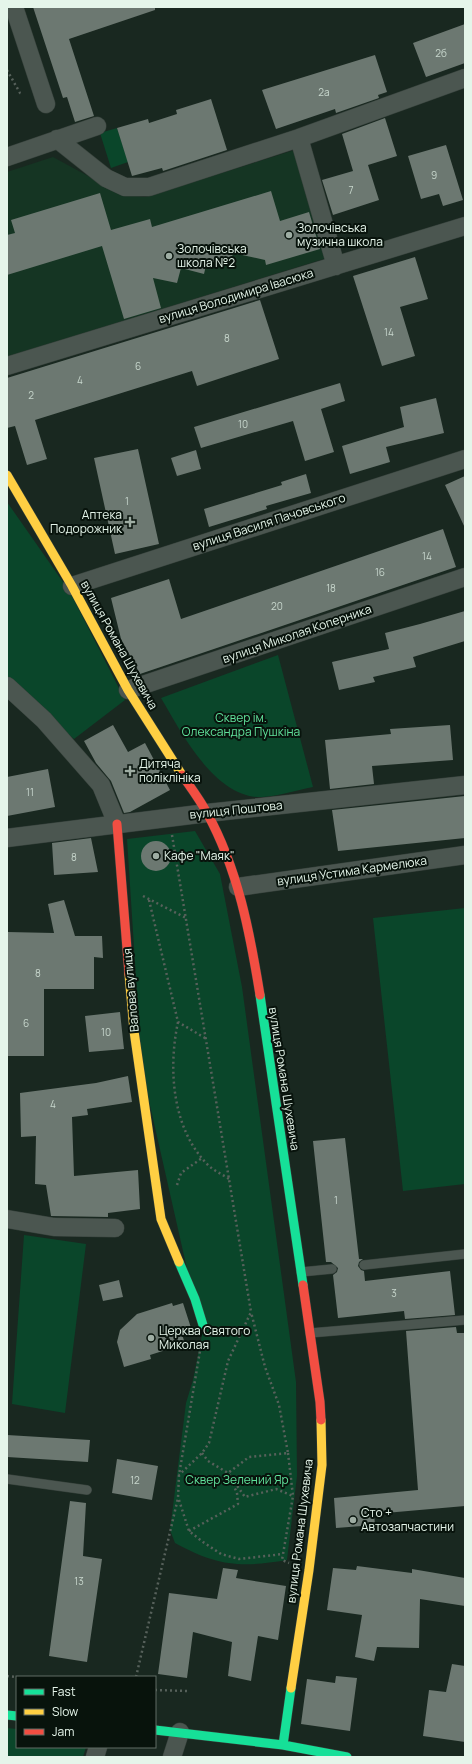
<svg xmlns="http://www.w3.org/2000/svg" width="472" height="1764" viewBox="0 0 472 1764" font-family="Manrope,sans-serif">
	<rect width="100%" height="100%" fill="#192820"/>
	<path fill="#153523" d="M298,149L330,257L7,357V172L53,157L121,194L145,197Z"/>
	<path fill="#0a462a" d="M117,128L128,162L111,168L100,133Z
		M7,502L70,592L125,700L74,739L7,682Z
		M278,655L313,787C297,790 279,796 262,797C215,799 181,732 161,698Z
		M195,831L220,874L242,987L296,1382L297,1476L287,1560C240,1568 217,1566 175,1543L170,1530L186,1403L193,1380L202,1335L142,1070L127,839Z
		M465,908V1184L403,1191L373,918Z
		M24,1235L86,1244L65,1413L12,1404Z
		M7,1728L17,1729V1747H86L83,1757H7Z"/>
	<path fill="#6c7871" d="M33,7H155V10L69,39L94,116L75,122L67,97L63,98Z
		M465,24V63L426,77L413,43Z
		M375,55L387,92L378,95L379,98L336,113L335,109L276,129L262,90Z
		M211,99L227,150L163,171L162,168L132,176L117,128L148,119L149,123L177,114L176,110Z
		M385,118L397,156L368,165L379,200L333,215L322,180L353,171L342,134Z
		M446,145L463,200L443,206L439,194L421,199L408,156Z
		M271,191L280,221L309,212L320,249L266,265L265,260L233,253L230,266L207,261L204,274L181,268L177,283L153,278L161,308L124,319L102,246L7,275V235L15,233L11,220L100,193L111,230L150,219L152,227Z
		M415,257L428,299L400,307L415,356L382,366L353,276Z
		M260,300L279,359L197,386L192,371L35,420L47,459L27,465L15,426L7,428V378Z
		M340,383L345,401L321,409L334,452L305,461L293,421L201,448L194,427Z
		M436,398L444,433L386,447L390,462L350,474L342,446L404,427L400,407Z
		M138,449L159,544L115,554L94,458Z
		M196,450L201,469L177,476L171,458Z
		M306,474L311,493L266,506L267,509L209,527L204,509L282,485L281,482Z
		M465,476V528L445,485Z
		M443,529L456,567L140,674L121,639L111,598L169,579L181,619Z
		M465,611V641L413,657L416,667L373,677L375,682L339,690L332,662L389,649L385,633L420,624Z
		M113,725L128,752L145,743L170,790L130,812L124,813L111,781L96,763L84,741Z
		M450,725L453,760L372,766L374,784L330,789L325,740L391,734L390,729Z
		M48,769L55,807L7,816V777Z
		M465,796V838L338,851L332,810Z
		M91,838L98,872L54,875L52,843Z
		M141 856a15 15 0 1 1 30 0a15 15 0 1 1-30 0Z
		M64,900L75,936H102L103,958L94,957V989H44V1056H7V932L54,933L48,904Z
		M120,1012L124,1049L89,1052L85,1016Z
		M128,1076L132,1102L87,1109L88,1115L72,1117L74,1176L138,1170L140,1209L108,1213V1217L51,1216L46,1185L35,1184L36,1136L21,1137L20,1093L96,1083Z
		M345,1138L359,1259H363L359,1262L358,1266L361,1270L364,1271L365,1281L450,1271L455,1315L405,1319L404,1311L338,1318L333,1275L337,1272L338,1268L331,1262H326L313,1141Z
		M119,1280L123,1297L103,1301L99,1285Z
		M172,1303L173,1306L183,1303L192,1331L182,1334L185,1344L150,1355L151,1359L124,1367L117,1342L120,1330L137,1314Z
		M456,1327L457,1333H465V1506L374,1514L375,1525L336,1528L334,1498L418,1490L406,1331Z
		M7,1435L90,1440L88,1462L7,1457Z
		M117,1459L158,1466L152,1500L112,1493Z
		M70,1501L86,1503L83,1556L102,1559L87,1662L49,1656Z
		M357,1566L412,1573V1569L465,1578V1606L420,1599L419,1648L377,1647L374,1661L355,1657L362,1615L327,1610L333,1568L356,1570Z
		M223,1568L238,1570L236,1578L286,1586L278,1640L258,1636L251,1681L228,1676L232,1642L193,1632L187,1678L158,1674L169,1593L217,1599Z
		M452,1664L465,1666V1742L423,1736L429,1690L446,1692Z
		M336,1676L357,1678L350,1731L301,1724L307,1679L335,1683Z"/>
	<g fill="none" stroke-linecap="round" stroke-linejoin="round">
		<g stroke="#36413b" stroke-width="10">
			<path id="lane" d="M364,1265L465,1254
				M301,1272L332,1269
				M310,1333L465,1320
				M7,1479L87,1490"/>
		</g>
		<g stroke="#36413b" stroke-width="19">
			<path id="street" d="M14,7L46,104
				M299,138L336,266
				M57,139L106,178L125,187H149L299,138L465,78
				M7,157L97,126
				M7,366L465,226
				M72,586L465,459
				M7,686L44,720L101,785L117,824
				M128,690L465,577
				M7,838L207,813L465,785
				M238,887L465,855
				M7,1219L54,1227L115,1228
				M95,1757L98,1747
				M172,1757L180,1732"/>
		</g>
		<g stroke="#36413b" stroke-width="10">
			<path id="fast" d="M260,995L303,1285
				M179,1262L195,1299L203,1325
				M7,1715L17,1716
				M155,1730L283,1745L347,1757
				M283,1745L291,1688"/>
		</g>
		<g stroke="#36413b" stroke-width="10">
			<path id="slow" d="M7,475L72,586L128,690L182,775
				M129,974L134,1031L161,1219L179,1262
				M291,1688L309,1570L322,1465L321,1420"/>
		</g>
		<g stroke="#36413b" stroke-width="10">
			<path id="jam" d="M182,775C191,788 200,800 207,813C238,869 250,933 260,995
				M117,824L129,974
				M303,1285L320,1402L321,1420"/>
		</g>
		<path stroke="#57615b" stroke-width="2.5" stroke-dasharray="2 3" stroke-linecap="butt" d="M7,70L20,93L23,94
			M172,835L251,1312L228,1361L209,1443L202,1453L179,1475
			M143,896L186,918
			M149,900L178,1022L205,1038
			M178,1022C168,1069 172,1129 208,1165C214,1171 222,1174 229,1179
			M177,1185L181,1173L202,1158
			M202,1453L208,1461L228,1473L249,1457L288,1453L279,1405L265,1367L251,1312
			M288,1453L293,1496L282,1560L289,1563
			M179,1500L189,1531L203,1542L221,1554L239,1559L283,1554
			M189,1531L238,1504L237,1493L228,1473L245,1497L276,1489L293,1496
			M7,1676L17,1677
			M136,1677L178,1498L179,1475L201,1345
			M155,1690L187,1691"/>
		<use href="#lane" stroke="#4b5650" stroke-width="9"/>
		<use href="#street" stroke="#4b5650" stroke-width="18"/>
		<use href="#fast" stroke="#16e098" stroke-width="9"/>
		<use href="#slow" stroke="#ffcf43" stroke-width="9"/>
		<use href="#jam" stroke="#f24e42" stroke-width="9"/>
	</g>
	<g fill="#9eada3" stroke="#08130c" stroke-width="1.5">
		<circle cx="289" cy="235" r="4"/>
		<circle cx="169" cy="256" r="4"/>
		<path d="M128 516h4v4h4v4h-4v4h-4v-4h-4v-4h4z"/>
		<path d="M128 765h4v4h4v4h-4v4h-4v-4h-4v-4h4z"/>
		<circle cx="156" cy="856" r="4"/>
		<circle cx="151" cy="1338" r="4"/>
		<circle cx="353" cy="1520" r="4"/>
	</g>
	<g text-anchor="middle" stroke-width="4" stroke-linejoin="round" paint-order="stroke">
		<g font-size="10" fill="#c7d6cc">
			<text x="441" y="57">2б</text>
			<text x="324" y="96">2а</text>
			<text x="434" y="179">9</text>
			<text x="351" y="194">7</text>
			<text x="389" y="336">14</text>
			<text x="227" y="342">8</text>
			<text x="138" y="370">6</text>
			<text x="80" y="384">4</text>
			<text x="31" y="399">2</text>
			<text x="243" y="428">10</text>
			<text x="127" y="505">1</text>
			<text x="427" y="560">14</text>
			<text x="380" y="576">16</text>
			<text x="331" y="592">18</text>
			<text x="277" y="610">20</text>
			<text x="30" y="796">11</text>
			<text x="74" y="861">8</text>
			<text x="38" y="977">8</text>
			<text x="26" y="1027">6</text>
			<text x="106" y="1036">10</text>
			<text x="53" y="1108">4</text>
			<text x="336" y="1204">1</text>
			<text x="394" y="1297">3</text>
			<text x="135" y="1484">12</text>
			<text x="79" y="1585">13</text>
		</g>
		<g font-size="12" fill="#e5f5ea" stroke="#08130c" text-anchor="start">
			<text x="297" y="232">Золочівська<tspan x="297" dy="14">музична школа</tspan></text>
			<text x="177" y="253">Золочівська<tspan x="177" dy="14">школа №2</tspan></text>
			<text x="122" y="519" text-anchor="end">Аптека<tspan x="122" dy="14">Подорожник</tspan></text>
			<text x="139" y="768">Дитяча<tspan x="139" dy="14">поліклініка</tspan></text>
			<text x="164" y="860">Кафе "Маяк"</text>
			<text x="159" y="1335">Церква Святого<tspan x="159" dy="14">Миколая</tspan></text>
			<text x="361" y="1517">Сто +<tspan x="361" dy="14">Автозапчастини</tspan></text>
		</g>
		<g font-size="12" fill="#e5f5ea" stroke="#08130c">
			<text transform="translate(236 296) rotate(-17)" y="4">вулиця Володимира Івасюка</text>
			<text transform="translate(269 522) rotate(-18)" y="4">вулиця Василя Пачовського</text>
			<text transform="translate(297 634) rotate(-19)" y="4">вулиця Миколая Коперника</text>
			<text transform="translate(119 645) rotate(61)" y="4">вулиця Романа Шухевича</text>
			<text transform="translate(236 810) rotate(-6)" y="4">вулиця Поштова</text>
			<text transform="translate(352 871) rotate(-8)" y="4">вулиця Устима Кармелюка</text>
			<text transform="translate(131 990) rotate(-95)" y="4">Валова вулиця</text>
			<text transform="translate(284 1079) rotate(81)" y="4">вулиця Романа Шухевича</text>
			<text transform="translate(300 1531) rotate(-83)" y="4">вулиця Романа Шухевича</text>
		</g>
		<g font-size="12" fill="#60e19b" stroke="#08130c">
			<text x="241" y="722">Сквер ім.<tspan x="241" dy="14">Олександра Пушкіна</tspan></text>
			<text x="237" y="1484">Сквер Зелений Яр</text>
		</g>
	</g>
	<rect width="472" height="1764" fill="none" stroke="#e5f5ea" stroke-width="16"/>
	<rect x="16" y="1676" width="140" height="72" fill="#08130c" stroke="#606d65"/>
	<rect x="24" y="1689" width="20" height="6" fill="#16e098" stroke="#606d65"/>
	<text x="52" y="1696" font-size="12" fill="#e5f5ea">Fast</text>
	<rect x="24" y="1709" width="20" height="6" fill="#ffcf43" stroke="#606d65"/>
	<text x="52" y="1716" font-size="12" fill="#e5f5ea">Slow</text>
	<rect x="24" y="1729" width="20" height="6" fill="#f24e42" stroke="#606d65"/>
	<text x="52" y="1736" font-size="12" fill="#e5f5ea">Jam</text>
</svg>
